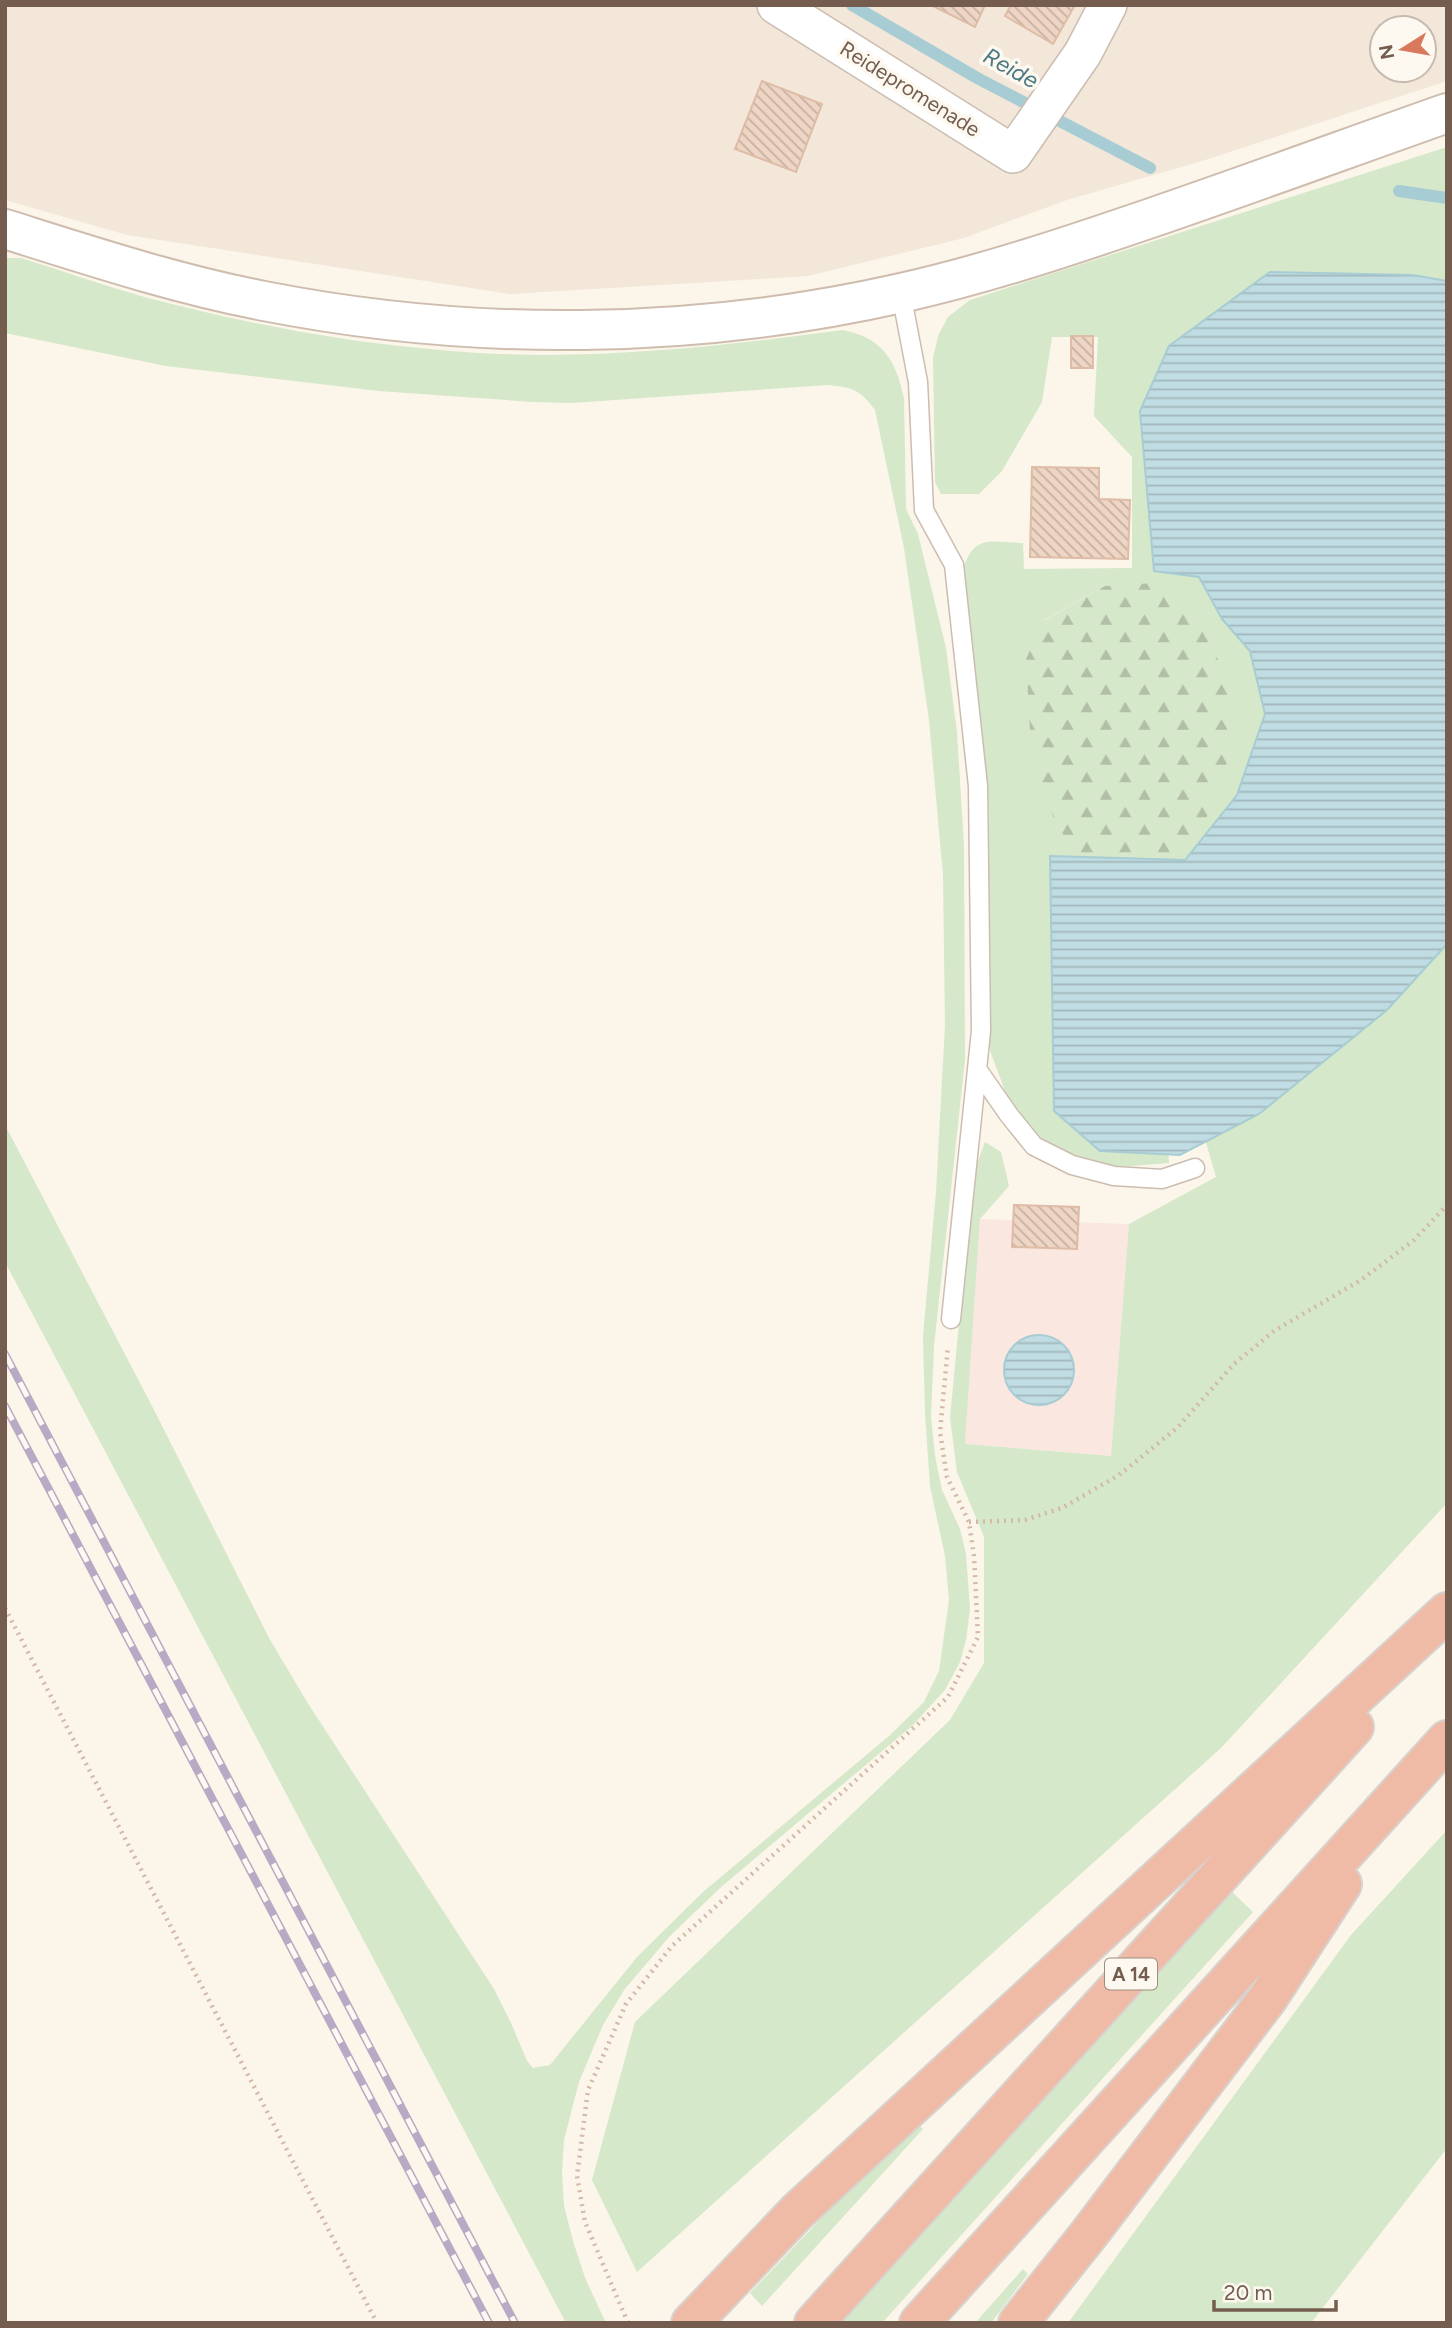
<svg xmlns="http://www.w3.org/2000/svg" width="1452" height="2328" viewBox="0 0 1452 2328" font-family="Figtree,sans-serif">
	<defs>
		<pattern id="forest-firs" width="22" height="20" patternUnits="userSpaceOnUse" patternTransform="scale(1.75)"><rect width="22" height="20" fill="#d5e8c9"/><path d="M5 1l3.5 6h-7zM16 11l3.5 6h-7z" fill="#b1bfa6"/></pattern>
		<pattern id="water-rules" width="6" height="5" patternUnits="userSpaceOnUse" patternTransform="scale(1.75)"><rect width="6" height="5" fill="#c0dde3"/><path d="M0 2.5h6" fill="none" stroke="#a1b6ba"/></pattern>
		<pattern id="building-back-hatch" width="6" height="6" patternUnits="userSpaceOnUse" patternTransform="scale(1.75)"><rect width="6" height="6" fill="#eed5c4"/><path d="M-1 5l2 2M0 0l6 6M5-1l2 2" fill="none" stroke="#c5b0a2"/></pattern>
	</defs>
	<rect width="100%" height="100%" fill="#fbf5ea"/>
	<path fill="#f2e7d9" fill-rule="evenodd" d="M5,5H1447V81L1202,161L1067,200L964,238L808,276L510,294L127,235L5,200ZM1382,28H1424V70H1382Z"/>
	<path fill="#fae7df" d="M980,1219L1129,1224L1111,1456L965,1444Z"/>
	<path fill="#d5e8c9" d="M1447,147V289L1231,612L1265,673L1273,737L1245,822L1195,863L1151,869L1105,586L1044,620L1026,659L1082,867L1168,1145L1169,1163L1118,1167L1073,1160L1034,1133L1008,1099L989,1048V809L962,572C974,533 989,542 1023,543L1024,569L1132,568V457L1094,416L1098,337H1052L1042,402L1002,471L979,494H941L935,482L933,358L938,336L948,317L970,300Z
		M5,258H21C63,271 105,286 148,298C244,323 342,342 440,350C574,363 710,348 843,330C883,338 896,361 904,398L906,509L918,534L946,648L957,732L964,846L965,1060L934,1346L931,1416L935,1456L942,1490L960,1529L966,1554L970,1609L966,1640L960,1662L945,1690L913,1725L720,1888L669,1937L624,1990L603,2025L579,2082L564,2140L562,2172L564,2206L573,2241L585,2278L606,2323H566L5,1262V1125L151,1404L269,1638L307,1702L494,1989L512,2025L527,2061L533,2068L550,2065L637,1957L703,1892L889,1736L924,1702L939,1671L949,1600L945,1556L930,1486L925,1414L923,1336L936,1192L945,1025L943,875L929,720L904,548L875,410C860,389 851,387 827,385L572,403L533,402L379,391L166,366L5,333Z
		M1447,929V1503L1221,1748L637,2272L592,2180L635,2022L950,1720L984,1663V1537L957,1472L950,1418L973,1175L985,1142L1001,1152L1009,1186L980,1219L965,1444L1111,1456L1129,1224L1216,1177L1202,1129Z
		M1447,1830V2148L1311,2323H1068L1351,1935Z
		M1232,1892L1253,1912L882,2323H841Z
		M914,2121L923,2129L762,2306L750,2293Z
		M1023,2269L1028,2274L991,2323H975Z"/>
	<path fill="url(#forest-firs)" d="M1155,583L1199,621L1227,678L1229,757L1205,822L1151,869L1082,867L1053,817L1031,749L1026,659L1043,621L1105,586Z"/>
	<path fill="url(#water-rules)" stroke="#a7ccd4" stroke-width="2" d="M1270,272L1413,275L1447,281V944L1387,1010L1259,1114L1180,1155L1100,1151L1054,1111L1050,856L1185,860L1237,795L1265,714L1250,651L1222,619L1199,577L1154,571L1140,411L1169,346Z
		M1004 1370a35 35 0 1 1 70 0a35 35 0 1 1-70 0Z"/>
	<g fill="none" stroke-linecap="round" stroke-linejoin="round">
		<path stroke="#a7ccd4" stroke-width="12" d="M852,5L979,79L1150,168
			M1399,191L1447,198"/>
	</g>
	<path fill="url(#building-back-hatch)" stroke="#dfbca6" stroke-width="2" d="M931,5H985L975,27Z
		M1011,5H1075L1053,44L1005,16Z
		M762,81L822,104L796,172L735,149Z
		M1071,336H1093V368H1071Z
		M1032,467L1099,468V499L1130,500L1128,559L1030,557Z
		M1014,1205L1079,1207L1077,1249L1012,1247Z"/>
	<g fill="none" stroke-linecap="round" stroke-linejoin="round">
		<g stroke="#ccbdb1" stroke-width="21">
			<path id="lane" d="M901,293L918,382L924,510L954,565L978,786L981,1031L951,1319
				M977,1069L1009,1115L1034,1146L1072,1165L1114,1176L1162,1179L1195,1168"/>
		</g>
		<g stroke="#ccbdb1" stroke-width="40">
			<path id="street" d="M776,5L1013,154L1083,53L1108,5"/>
		</g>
		<g stroke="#cebdae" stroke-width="42">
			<path id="secondary" d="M5,229C91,256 176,284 264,301C473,342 693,340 901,293C986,274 1069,246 1151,218C1250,184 1348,148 1447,113"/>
		</g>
		<g stroke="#d8d2ce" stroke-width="42">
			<path id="highway" d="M691,2323L797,2212L1447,1612
				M814,2323L1354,1727
				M919,2323L1447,1740
				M1018,2323L1089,2234L1268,1998L1342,1884"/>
		</g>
		<path stroke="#d3b9a7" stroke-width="4.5" stroke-dasharray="2 5" stroke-linecap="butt" d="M969,1522L1025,1520L1062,1508L1119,1475L1177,1428L1234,1364L1274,1331L1361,1280L1413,1241L1447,1205
			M5,1608L377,2323
			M628,2323L585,2222L577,2176L588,2090L626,2004L672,1946L948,1697L978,1637L974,1556L969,1522L947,1477L940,1432L948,1346"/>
		<use href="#lane" stroke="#fff" stroke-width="18"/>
		<use href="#street" stroke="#fff" stroke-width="37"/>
		<use href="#secondary" stroke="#fff" stroke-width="38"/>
		<use href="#highway" stroke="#efbba7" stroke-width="38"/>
		<g stroke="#b8a9c4" stroke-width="8">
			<path id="rail" d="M5,1354L515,2323
				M5,1406L489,2323"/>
		</g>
		<use href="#rail" stroke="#fef9f0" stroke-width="5" stroke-dasharray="16" stroke-linecap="butt"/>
	</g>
	<g text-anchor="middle" stroke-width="7" stroke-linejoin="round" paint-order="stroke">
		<rect fill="#fef9f0" stroke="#9d8c7f" stroke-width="2" x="1105" y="1958.5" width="52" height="31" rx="5"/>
		<g font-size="19" font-weight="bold" fill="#745d4f">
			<text x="1131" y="1981">A 14</text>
		</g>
		<g font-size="21" fill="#745d4f" stroke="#fef9f0">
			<text transform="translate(910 89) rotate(32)" y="7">Reidepromenade</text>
		</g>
		<g font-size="23" font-style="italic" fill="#4b7a85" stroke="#fef9f0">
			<text transform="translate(1011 68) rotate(29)" y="8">Reide</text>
		</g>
	</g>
	<rect width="1452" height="2328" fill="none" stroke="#745d4f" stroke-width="14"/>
	<g transform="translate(1403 49) rotate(259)"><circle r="33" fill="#fef9f0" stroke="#c7bbb0" stroke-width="2"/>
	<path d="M0-5L12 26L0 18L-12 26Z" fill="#d9795b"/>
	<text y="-10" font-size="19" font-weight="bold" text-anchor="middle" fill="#745d4f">N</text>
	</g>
	<path d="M1214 2300v10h122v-10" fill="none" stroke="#745d4f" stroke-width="3.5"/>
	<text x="1224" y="2300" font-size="21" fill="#745d4f" stroke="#fef9f0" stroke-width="5" paint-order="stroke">20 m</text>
</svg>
